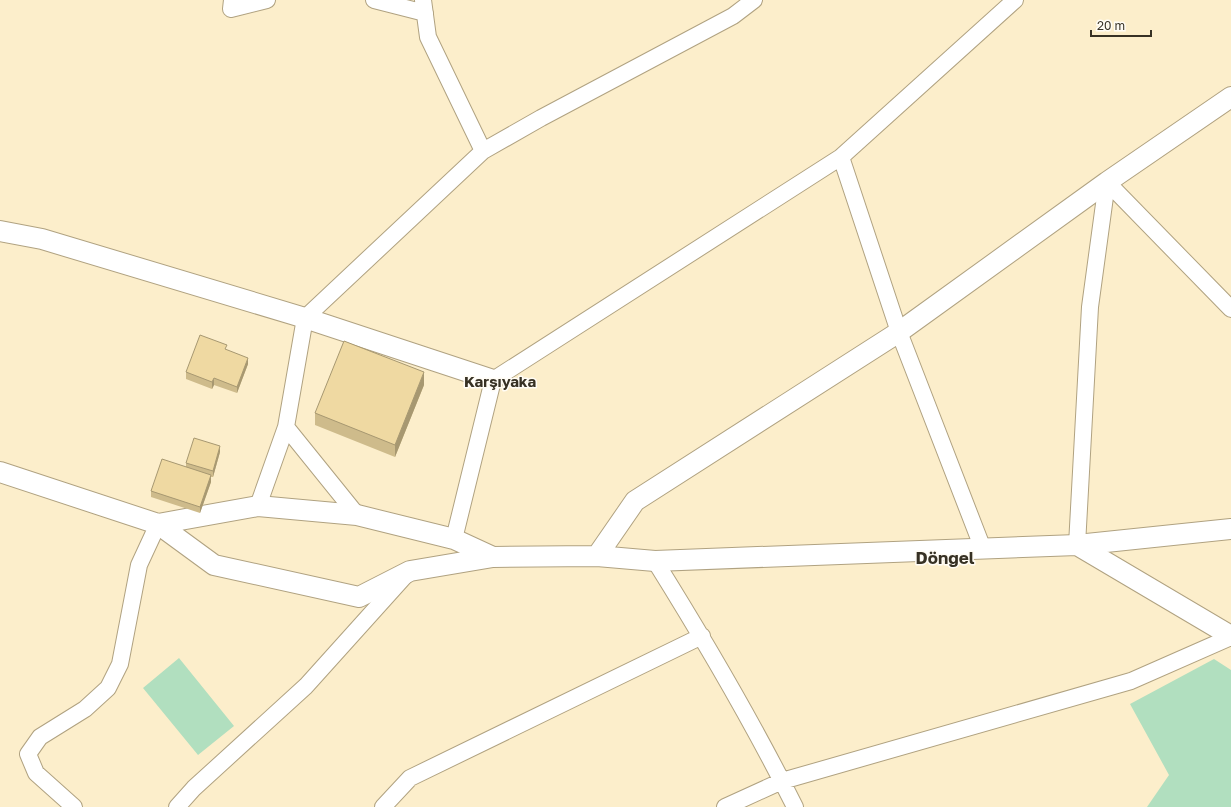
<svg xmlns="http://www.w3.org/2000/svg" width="1231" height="807" viewBox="0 0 1231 807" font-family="'Golos Text',sans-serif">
	<rect width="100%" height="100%" fill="#fceecb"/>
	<path fill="#b1dfbf" d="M179,658L234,726L198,755L143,688Z
		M1214,659L1231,670V807H1147L1169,775L1130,704Z"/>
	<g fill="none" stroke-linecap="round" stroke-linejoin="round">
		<g stroke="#b0a281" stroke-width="18">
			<path id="minor" d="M232,0L231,9L267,0
				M374,0L425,13
				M423,0L428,37L483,151
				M841,157L899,332L983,549
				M1107,182L1231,309
				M286,427L357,515
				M258,506L286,427L305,318L483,151L541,118L733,16L754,0
				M454,539L493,380L841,157L1015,0
				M1077,545L1090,307L1107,182
				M655,561C705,641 753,723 795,807
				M74,807L36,773L28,754L40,737L85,709L108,688L120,664L139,565L158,524
				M177,807L194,788L306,686L405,576
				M383,807L410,778L702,636
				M725,807L782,781L1131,681L1231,637"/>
		</g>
		<g stroke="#b0a281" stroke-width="22">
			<path id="tertiary" d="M0,231L42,239L305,318L493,380
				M0,472L158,524L258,506L357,515L454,539L493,557
				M158,524L214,565L359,597L410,571L493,557L597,556L655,561L1077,545L1231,529
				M1077,545L1231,636
				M597,556L635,501L899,332L1107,182L1231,97"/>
		</g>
		<use href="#minor" stroke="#fff" stroke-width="16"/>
		<use href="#tertiary" stroke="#fff" stroke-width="20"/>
	</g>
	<path fill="#cebb8b" d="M227,350L248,364L237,393L214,385L212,389L186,379V372Z
		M424,385L395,457L315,425V413Z
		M220,452L213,477H211V482L200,513L151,497V491L186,467V463Z"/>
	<path fill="#a79871" d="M248,358V364L237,393V387Z
		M424,372V385L395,457V445Z
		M214,378V385L212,389V382Z
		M220,446V452L213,477V471Z
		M211,475V482L200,513V507Z"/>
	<path fill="#efd9a2" stroke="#a79871" d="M200,335L227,345L225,349L248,358L237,387L214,378L212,382L186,372Z
		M344,341L424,372L395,445L315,413Z
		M194,438L220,446L213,471L186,463Z
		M162,459L211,475L200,507L151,491Z"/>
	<g text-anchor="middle" stroke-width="3" stroke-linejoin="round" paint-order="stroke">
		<g font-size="15" font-weight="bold" fill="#373124" stroke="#fffcf5">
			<text x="500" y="387">Karşıyaka</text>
		</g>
		<g font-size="17" font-weight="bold" fill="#373124" stroke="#fffcf5">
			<text x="945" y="564">Döngel</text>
		</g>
	</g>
	<path d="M1091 30v6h60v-6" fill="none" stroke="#373124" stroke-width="2"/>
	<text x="1097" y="30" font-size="12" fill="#373124" stroke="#fffcf5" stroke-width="3" paint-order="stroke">20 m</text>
</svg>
